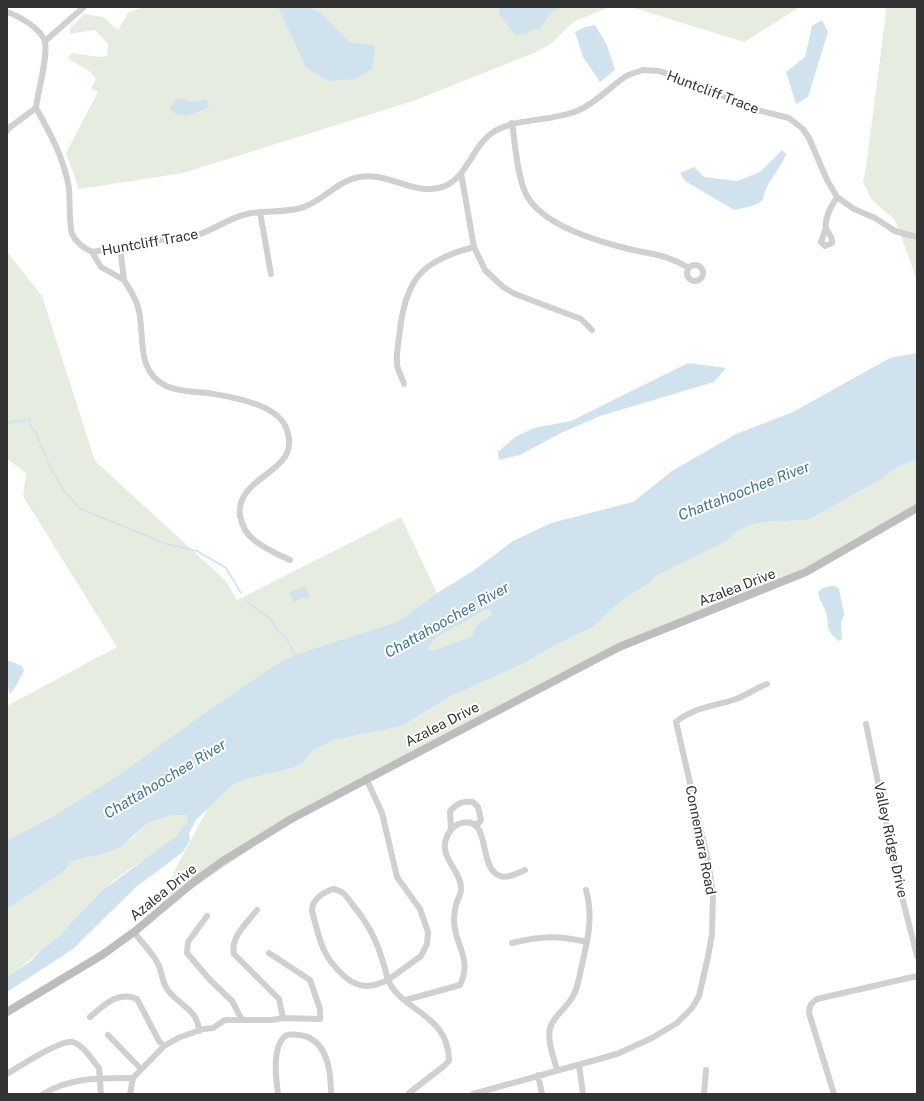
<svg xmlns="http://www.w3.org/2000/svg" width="924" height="1101" viewBox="0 0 924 1101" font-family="'Public Sans',sans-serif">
	<rect width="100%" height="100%" fill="#fff"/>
	<path fill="#e6ecdf" d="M153,7H609L573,22L552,43L534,53L413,101L183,173L79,189L66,153L98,92L91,89L96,79C85,64 80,68 68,58L72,53L99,57L107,56L108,44L95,30L70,34V28L84,14L103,17L118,30L128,13L141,8Z
		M631,7H800L744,42Z
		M886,7H917V280L895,220L871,199L863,182L866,168L885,21Z
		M7,252L42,296L95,461L226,581L237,600L401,517L437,593L397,622L327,644L295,655L275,665L206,712L120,774L52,817L7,840V706L117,647L23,496L26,473L7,459Z
		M917,459V507L823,560L680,623L565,678L279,829L156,914L178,864L208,808L231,786L247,779L293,768L303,763L312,751L334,740L402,726L449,697L523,664L557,644L593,627L621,601L651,582L656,576L727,541L734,533L747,526L763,522L808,520L880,480L896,468Z
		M485,610H490L491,615L477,626L472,636L434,650H429V646L437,637Z
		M172,815H187L188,821C167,852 129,864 104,890C88,905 73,922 57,938C52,943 45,946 40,951C29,961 19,969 7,977V909L63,872L72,861L106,853L132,838L148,823Z"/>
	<path fill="#cfe2ee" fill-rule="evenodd" d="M278,7H308L320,12L350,43L375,45L372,69L355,79L328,81L306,67Z
		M500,7H560L551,13L539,30L536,28L527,34L517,36C509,30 506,21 499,14Z
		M822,20L828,32L808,97L796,104L786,72L805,57L812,26Z
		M595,25L607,45L615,70L600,82L583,57L575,32L585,27Z
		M183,98L188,102L206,100L209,107L187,116L174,113L170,108C172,101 177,99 183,98Z
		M782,150L786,154C779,172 765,183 763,200L755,205L734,210L685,181L680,173L694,167L704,177L737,181L760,172Z
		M917,353V459L896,468L880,480L808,520L763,522L747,526L734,533L727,541L656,576L651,582L621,601L593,627L557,644L523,664L449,697L402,726L334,740L312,751L303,763L293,768L247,779L231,786L196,820L189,833L190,840L183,852L136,887L73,949L7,992V977L31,961L40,951L57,938L103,890L175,837L188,821L187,815H172L148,823L120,847L106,853L72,861L63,872L7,909V840L52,817L120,774L206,712L275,665L295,655L327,644L397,622L437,593L473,571L513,541L551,523L633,502L672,471L736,434L793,412L890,358ZM485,610H490L491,615L476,626L472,636L434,650H429V646L437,637Z
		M688,363L726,368L714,382L600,416L561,433L520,455L499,460L498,452L515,437L534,428L571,421Z
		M305,586L310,597L306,599L304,597L294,602L289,593Z
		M831,586H835L839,589L844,614L841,624L842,639L839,641C823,629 831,626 825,610C823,604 819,599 818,592L823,588Z
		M7,660L22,666L24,671C19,679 16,688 10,694L7,684Z"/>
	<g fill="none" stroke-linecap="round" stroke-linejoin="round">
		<path stroke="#cfe2ee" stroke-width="1.5" d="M7,423L30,419V425L36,433L50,467L62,488L79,508L166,544L197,551L226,568L241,593
			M246,599L250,604L269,618L279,632L286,638L295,655"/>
		<path stroke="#d0d0d0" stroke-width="6" d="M7,12C19,16 42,29 45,42C48,58 38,90 36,108C50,133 64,158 69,188C70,200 69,224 72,234C76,243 84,248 92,252C112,249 132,244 152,241C166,239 180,240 194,236C213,231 228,218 247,214C264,210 284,213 301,208C323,202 336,181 359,177C388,171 416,198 445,186C468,176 473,144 495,131C521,117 550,122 577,111C597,103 610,86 628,75L643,70L659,71L707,88L749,108L789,118L803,129L809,138L827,180L837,197L854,209L875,218L895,231L917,237
			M45,41L84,7
			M512,123C515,143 517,174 525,192C539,224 596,241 629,249C653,255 666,254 689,268
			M7,131L9,128L36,108
			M461,173L474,247L485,270L503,287L515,294L581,319L592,330
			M260,212L271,274
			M826,228L821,242L825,246L832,243C833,236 828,234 826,228C824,218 832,205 837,197
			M92,252L101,267L124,280L120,247
			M687 273a8 8 0 1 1 16 0a8 8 0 1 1-16 0Z
			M124,280C130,289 135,297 138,307C146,335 134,370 166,386C179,392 195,392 208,393C232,397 279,404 287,430C302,474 235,474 240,516C242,525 246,534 253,539C264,549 278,554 290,560
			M404,384C402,377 397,370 397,363C396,353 399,340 400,330C406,277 424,260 474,247
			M866,724L900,889L917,956
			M366,778L382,813L397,877L420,909L428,932L427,944L421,956L388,980C402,1012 449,1014 449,1061L444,1066L409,1093
			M451,830L450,811C458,803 462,801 473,802L478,807L481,820L476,826
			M333,889C343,890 347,897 352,904C373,929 380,949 388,980C371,988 359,989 344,976C321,955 320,940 312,911C312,899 322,893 333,889Z
			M257,910C247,923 230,937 234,954L279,999L283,1018
			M207,916L188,942L187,953L210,980L232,1001L242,1020
			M134,932C141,942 151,951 157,962C163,972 161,985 172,995C184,1007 198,1012 199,1031
			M512,943C541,936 558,935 587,942
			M406,1000L460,985C473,958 454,945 454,920C454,916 455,909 456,905C457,899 462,894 461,888C461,869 436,856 448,834C451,829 456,824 462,823C492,816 477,868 500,876C507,879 518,873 525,870
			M90,1017C103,1006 118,990 137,999L159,1041L164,1046
			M108,1035L141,1069
			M579,1065L583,1094
			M557,1070C554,1058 547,1041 550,1028C554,1015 567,1008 573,996C578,988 579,978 581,969C587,942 594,918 586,890
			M7,1074C18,1067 62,1039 73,1042C83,1045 93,1061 99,1068L101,1094
			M538,1075L542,1094
			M43,1094C70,1077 102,1078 133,1078
			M130,1094L133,1078L164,1046L178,1038L203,1029L213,1028L225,1020H272L283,1018L320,1019V1009L310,980L269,953
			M278,1094C276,1079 272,1049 284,1037C287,1034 295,1034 299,1035C327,1038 331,1071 331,1094
			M473,1094L617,1054L652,1038L677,1023L692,1008L699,996L708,957L712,934L713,894L708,861L676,722C693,707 717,706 736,699C747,695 756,688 767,684
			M704,1094L706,1070
			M834,1094L809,1013C809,1006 811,1003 817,999L917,976"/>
		<path stroke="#bdbdbd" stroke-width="8" d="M7,1012L102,955L134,932L195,881L223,861L291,819L619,647L806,572L917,508"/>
	</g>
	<g text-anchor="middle" stroke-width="4" stroke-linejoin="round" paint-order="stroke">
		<g font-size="14" fill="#333" stroke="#fff">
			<text transform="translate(713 92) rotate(21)" y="5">Huntcliff Trace</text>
			<text transform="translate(150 242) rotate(-10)" y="5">Huntcliff Trace</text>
			<text transform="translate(737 587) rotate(-21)" y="5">Azalea Drive</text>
			<text transform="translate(442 724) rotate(-27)" y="5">Azalea Drive</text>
			<text transform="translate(701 840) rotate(79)" y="5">Connemara Road</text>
			<text transform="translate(891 840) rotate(78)" y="5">Valley Ridge Drive</text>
			<text transform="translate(163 892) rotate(-39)" y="5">Azalea Drive</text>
		</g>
		<g font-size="15" font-style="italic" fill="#3f7597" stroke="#fff">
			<text transform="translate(744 491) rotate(-21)" y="5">Chattahoochee River</text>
			<text transform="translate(447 620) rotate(-29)" y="5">Chattahoochee River</text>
			<text transform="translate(165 779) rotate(-31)" y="5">Chattahoochee River</text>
		</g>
	</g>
	<rect width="924" height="1101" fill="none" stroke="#333333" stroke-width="16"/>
</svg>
